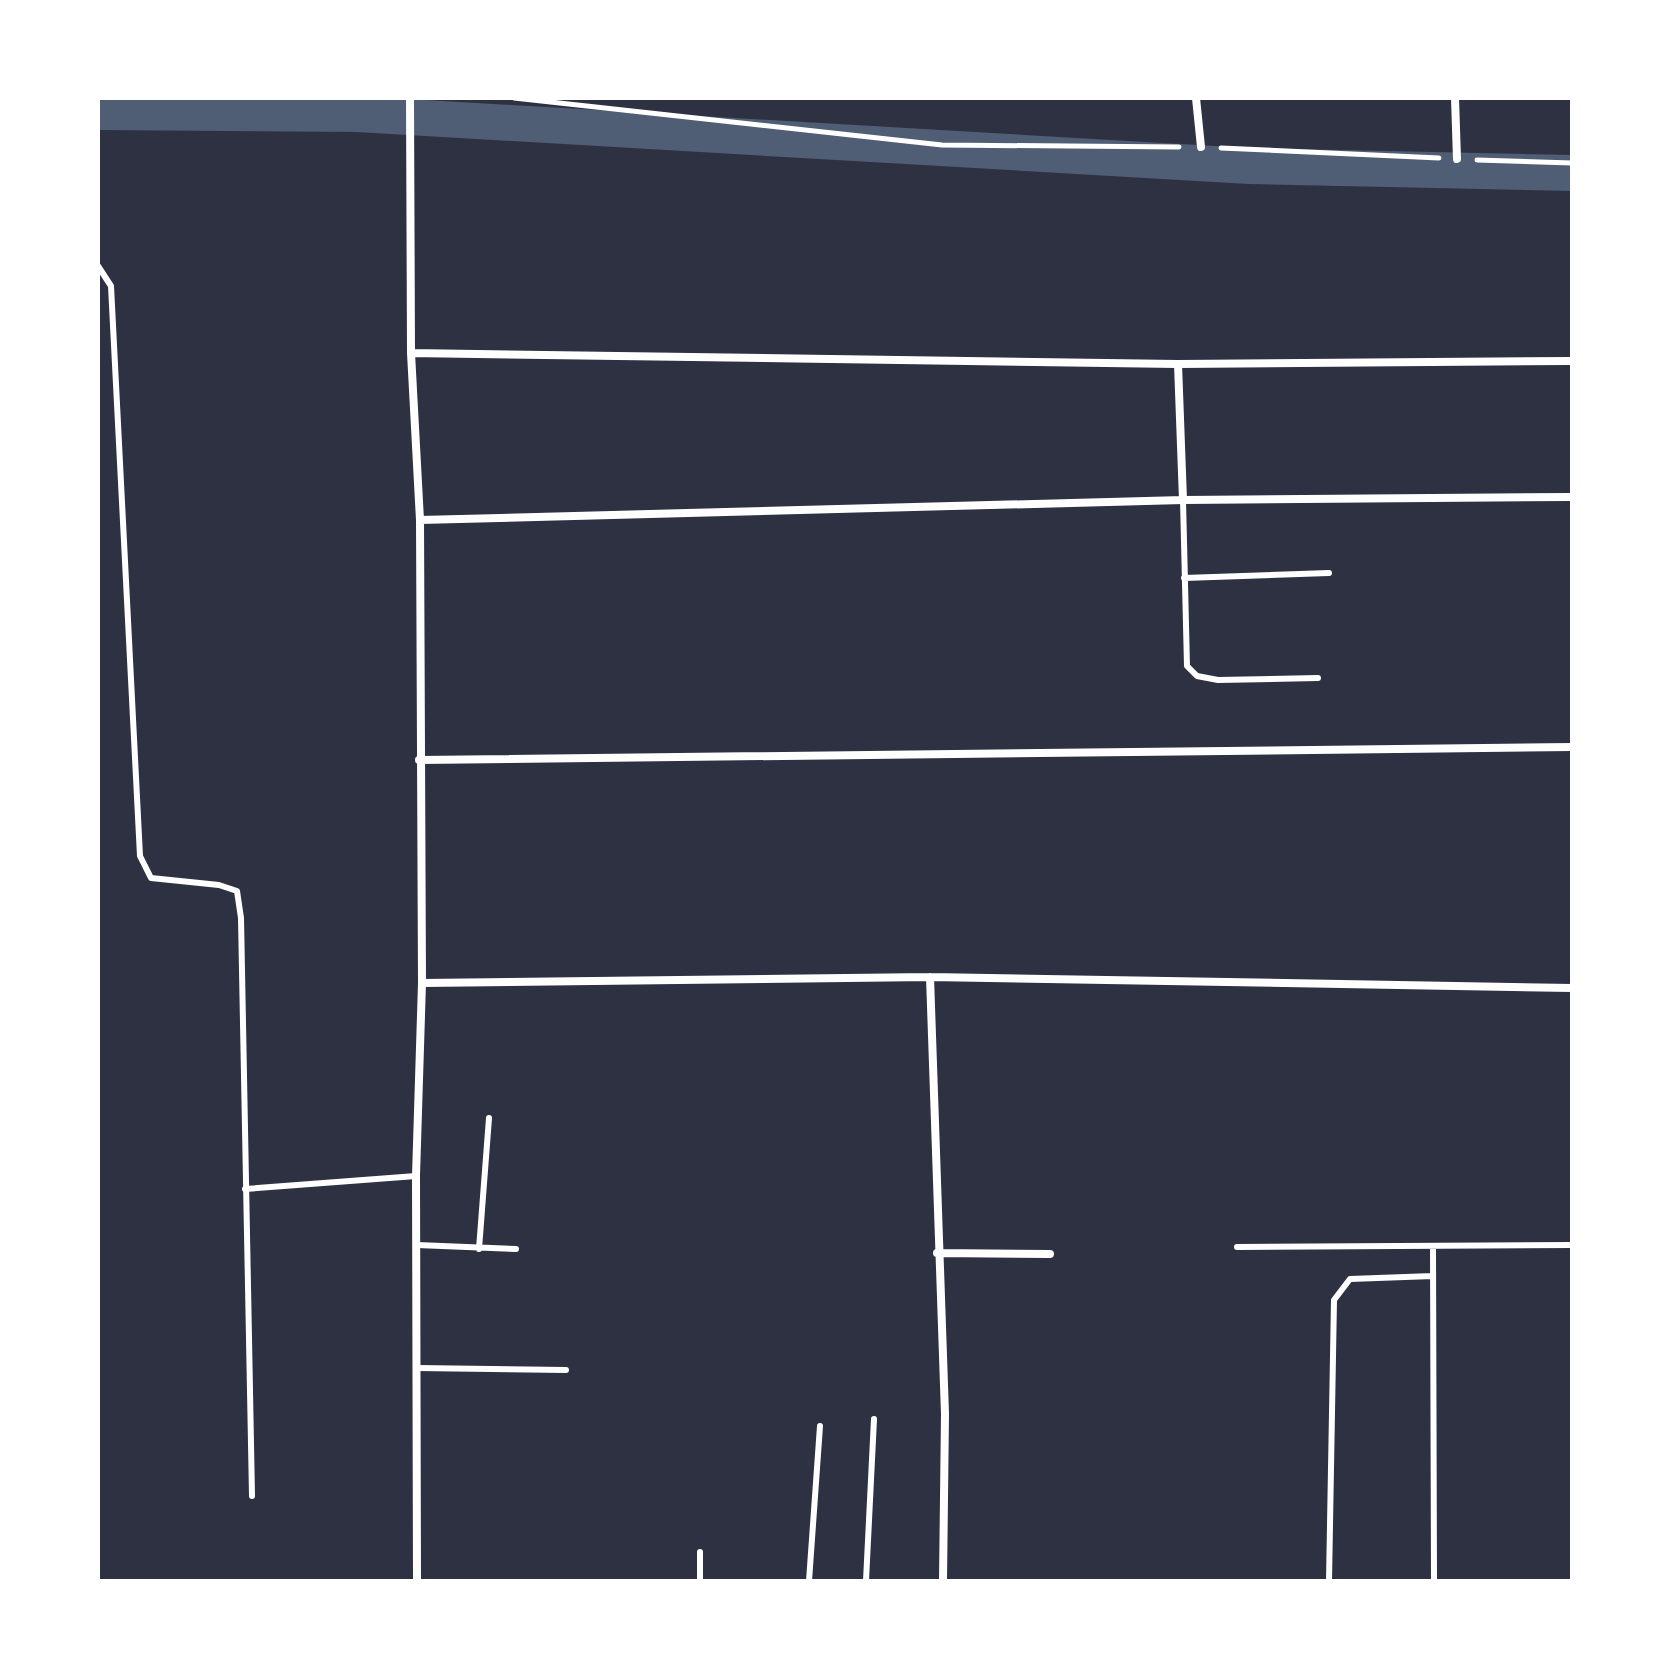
<svg xmlns="http://www.w3.org/2000/svg" width="1670" height="1679" viewBox="0 0 1670 1679" font-family="'Open Sans',sans-serif">
	<rect width="100%" height="100%" fill="#2d3142"/>
	<g fill="none" stroke-linecap="round" stroke-linejoin="round">
		<path stroke="#4f5d75" stroke-width="36" d="M98,112L357,114L1249,166L1572,173"/>
		<path stroke="#fff" stroke-width="5" d="M514,98L942,145L1179,147
			M1221,148L1439,158
			M1477,160L1572,163"/>
		<path stroke="#fff" stroke-width="6" d="M98,266L111,286L140,856L151,878L219,885L237,891L241,918L252,1496
			M1183,500L1187,666L1197,676L1218,680L1318,678
			M1184,578L1329,573
			M245,1189L416,1176
			M417,1245L516,1249
			M1237,1247L1572,1245
			M1433,1247L1434,1581
			M479,1249L489,1118
			M417,1368L566,1370
			M700,1552V1581
			M809,1581L820,1426
			M866,1581L874,1419
			M1329,1581L1334,1300L1350,1279L1433,1276"/>
		<path stroke="#fff" stroke-width="8" d="M410,98L411,353L420,520L422,983L416,1176L417,1581
			M1196,98L1201,147
			M1455,98L1457,159
			M411,353L1178,364L1572,361
			M1178,364L1183,500
			M420,520L1183,500L1572,497
			M419,760L1572,747
			M930,977L945,1414L943,1581
			M422,983L930,977L1572,988
			M937,1253L1050,1254"/>
	</g>
	<rect width="1670" height="1679" fill="none" stroke="#ffffff" stroke-width="200"/>
</svg>
